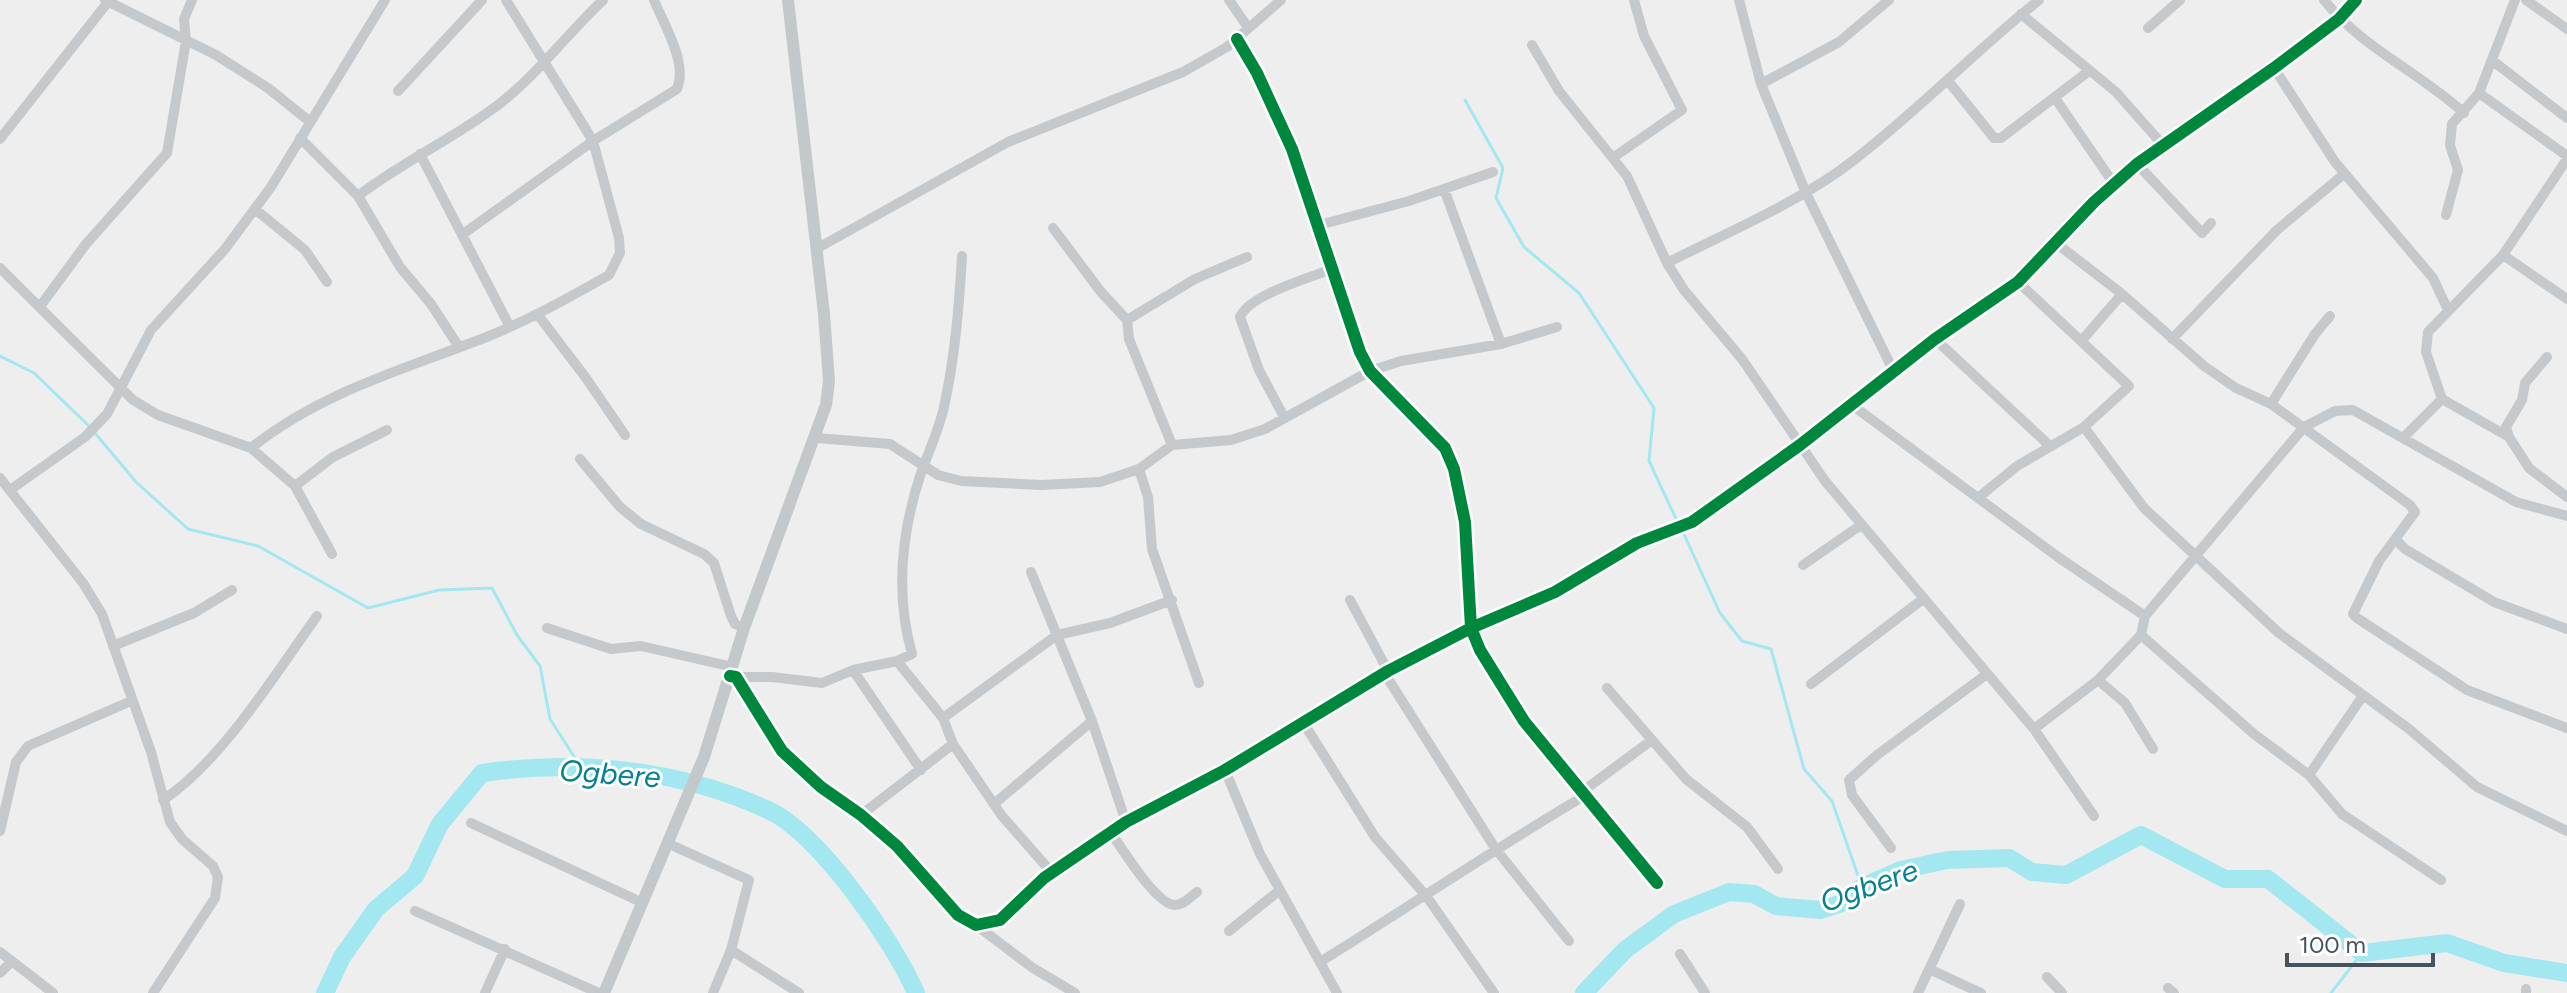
<svg xmlns="http://www.w3.org/2000/svg" width="2567" height="993" viewBox="0 0 2567 993" font-family="Figtree,sans-serif">
	<rect width="100%" height="100%" fill="#efeeee"/>
	<g fill="none" stroke-linecap="round" stroke-linejoin="round">
		<path stroke="#a3e8f0" stroke-width="3" d="M1465,100L1503,168L1496,198L1524,247L1579,293L1654,408L1649,461L1678,523
			M0,356L34,373L90,427
			M95,433L136,482L188,529L258,546L368,608L439,590L492,588L517,635L540,666L550,719L580,766
			M1682,530L1720,613L1742,641L1771,649L1804,769L1832,801L1862,887
			M2331,993L2362,953"/>
		<path stroke="#a3e8f0" stroke-width="18" d="M325,993L342,957L376,909L415,876L440,824L482,773C578,759 679,769 768,810C819,833 894,942 916,993
			M1584,993L1625,950L1674,914L1729,892L1754,894L1776,906L1821,910L1845,902L1862,887L1901,870L1947,860L2009,858L2032,872L2066,875L2141,835L2225,879H2268L2362,953L2447,943L2504,963L2567,973"/>
		<path stroke="#c5c9cc" stroke-width="10" d="M105,0L216,55L268,88L309,121
			M1229,0L1247,26
			M1739,0L1761,84L1806,193L1893,370
			M2324,0C2363,49 2418,71 2464,113
			M2526,0L2567,29
			M2021,14L2116,92L2162,144
			M2148,28L2180,0
			M1237,39L1257,73L1292,149L1360,352L1370,371L1445,448L1454,469L1465,522L1471,628L1480,650L1524,721L1657,883
			M1532,45L1559,91L1627,176L1667,263L1684,290L1742,359L1825,481L2034,729L2094,816
			M2493,61L2567,118
			M2274,68L2335,162L2433,278L2448,310
			M1949,82L1994,138H2001L2089,71
			M1761,84L1839,42L1889,0
			M398,91L482,0
			M2479,93L2567,156
			M2055,98L2114,184
			M300,138L358,196L400,267L431,304L459,347
			M0,139L108,2
			M420,154L510,327
			M1614,157L1682,110L1644,36L1634,0
			M2137,164L2202,233L2211,223
			M1444,189L1501,344
			M358,196C402,162 453,139 498,105C537,75 567,34 603,0
			M255,209L305,250L327,282
			M2446,215L2458,170L2450,145L2452,124L2479,93L2515,0
			M1319,225L1409,201L1493,172
			M1053,228L1101,292L1127,320L1129,339L1172,445
			M463,234L593,141L677,89C688,63 664,25 654,0
			M2056,243L2122,294L2204,366L2236,388L2271,404L2410,505L2415,512L2379,561L2353,614L2357,618L2467,690L2567,728
			M816,249L1008,142L1183,72L1227,47L1281,0
			M2503,255L2567,299
			M1667,263C1729,231 1799,203 1854,160C1919,110 1975,51 2039,0
			M0,268L133,400L158,415L251,448L295,486L332,554
			M41,305L86,244L167,153L186,41L184,19L192,0
			M538,315L586,378L625,435
			M1127,320L1195,279L1247,257
			M1935,339L2050,446
			M2083,339L2122,294
			M2172,339L2277,230L2344,174
			M2442,399L2509,437L2529,468L2567,497
			M2271,404L2315,334L2330,316
			M1852,405L2058,557L2145,616
			M1284,417L1259,370L1240,317C1249,295 1309,278 1332,269
			M2084,427L2144,508L2279,633L2409,729L2477,787L2567,831
			M2404,437L2442,399L2426,352L2428,332L2503,255L2567,159
			M2509,437L2506,427L2522,400L2525,383L2547,357
			M817,438L890,444L938,475L961,481L1041,485L1100,482L1139,469L1172,445L1231,440L1265,429L1370,371L1401,361L1501,344L1557,327
			M251,448C322,391 406,369 489,336C531,319 570,297 609,275L620,253L619,238L593,141L506,0
			M580,459L620,507L641,524L704,554L714,563L731,616L735,624L744,628
			M1139,469L1148,497L1152,549L1199,683
			M0,478L83,583L102,614L151,752L170,822L182,839L213,866L218,877L215,898L153,993
			M295,486L333,457L387,430
			M10,490L85,437L107,414L151,330L225,249L271,187L385,0
			M1979,497L2017,466L2084,427L2129,386L2018,282
			M2396,540L2405,549L2494,602L2567,629
			M1803,565L1861,525
			M1031,572L1092,721L1126,822
			M1350,600L1388,671
			M547,628L611,649L641,646L733,667
			M113,646L194,613L232,590
			M897,661L943,718L953,744L1002,816L1053,874
			M853,670L921,770
			M1385,674L1495,848L1569,941
			M730,676L736,677L782,751L821,787L861,815L897,846L958,915L976,925L1000,920L1044,878L1126,822L1225,770L1388,671L1471,628L1555,592L1637,543L1692,522L1800,445L1935,339L2018,282L2094,202L2137,164L2274,68L2339,19L2356,0
			M736,677H772L822,683L853,670L897,661L912,654C895,594 901,535 920,476C928,453 939,430 944,407C955,357 959,307 962,256
			M2098,680L2125,703L2153,749
			M1811,684L1923,599
			M1607,688L1652,740
			M943,718L1057,635L1110,623L1172,600
			M1303,722L1375,837L1427,897L1494,993
			M2034,729L2098,680L2141,635
			M1225,770L1260,854L1337,993
			M2309,775L2362,697
			M1583,791L1652,740L1686,779L1747,827L1778,869
			M163,800C221,762 276,673 317,616
			M994,804L1092,721
			M861,815L953,744
			M471,823L643,903
			M0,831L16,762L28,746L131,701
			M1111,833C1122,848 1156,905 1175,905C1184,905 1191,896 1197,892
			M669,844L749,880L731,950L713,993
			M1891,848L1852,795L1849,780L1877,755L1987,674
			M2441,880L2342,814L2309,775L2254,734L2141,635L2145,616L2304,427L2335,411L2353,410L2516,502L2567,516
			M415,911L599,993
			M976,925L1033,968L1075,993
			M1229,931L1280,890
			M731,950L799,993
			M0,952L53,993
			M1680,954L1705,993
			M1320,962C1409,907 1495,848 1586,795
			M1929,969L1981,993
			M0,973L12,961
			M2047,977L2062,993
			M2168,988L2174,993
			M2526,989V993
			M485,993L505,949
			M1918,993L1960,904"/>
		<path stroke="#c3c8cb" stroke-width="12" d="M604,993L704,757L744,628L826,405L829,381L824,314L788,0"/>
		<g stroke="#fff" stroke-width="17">
			<path id="cycleway" d="M1237,39L1257,73L1292,149L1360,352L1370,371L1445,448L1454,469L1465,522L1471,628L1480,650L1524,721L1657,883
				M730,676L736,677L782,751L821,787L861,815L897,846L958,915L976,925L1000,920L1044,878L1126,822L1225,770L1388,671L1471,628L1555,592L1637,543L1692,522L1800,445L1935,339L2018,282L2094,202L2137,164L2274,68L2339,19L2356,0"/>
		</g>
		<use href="#cycleway" stroke="#00873e" stroke-width="12"/>
	</g>
	<g text-anchor="middle" stroke-width="6" stroke-linejoin="round" paint-order="stroke">
		<g font-size="30" font-style="italic" fill="#068190" stroke="#fff">
			<text transform="translate(610 774) rotate(4)" y="10">Ogbere</text>
			<text transform="translate(1869 886) rotate(-20)" y="10">Ogbere</text>
		</g>
	</g>
	<path d="M2287 953v12h146v-12" fill="none" stroke="#45535c" stroke-width="4"/>
	<text x="2299" y="953" font-size="24" fill="#45535c" stroke="#ffffff" stroke-width="6" paint-order="stroke">100 m</text>
</svg>
